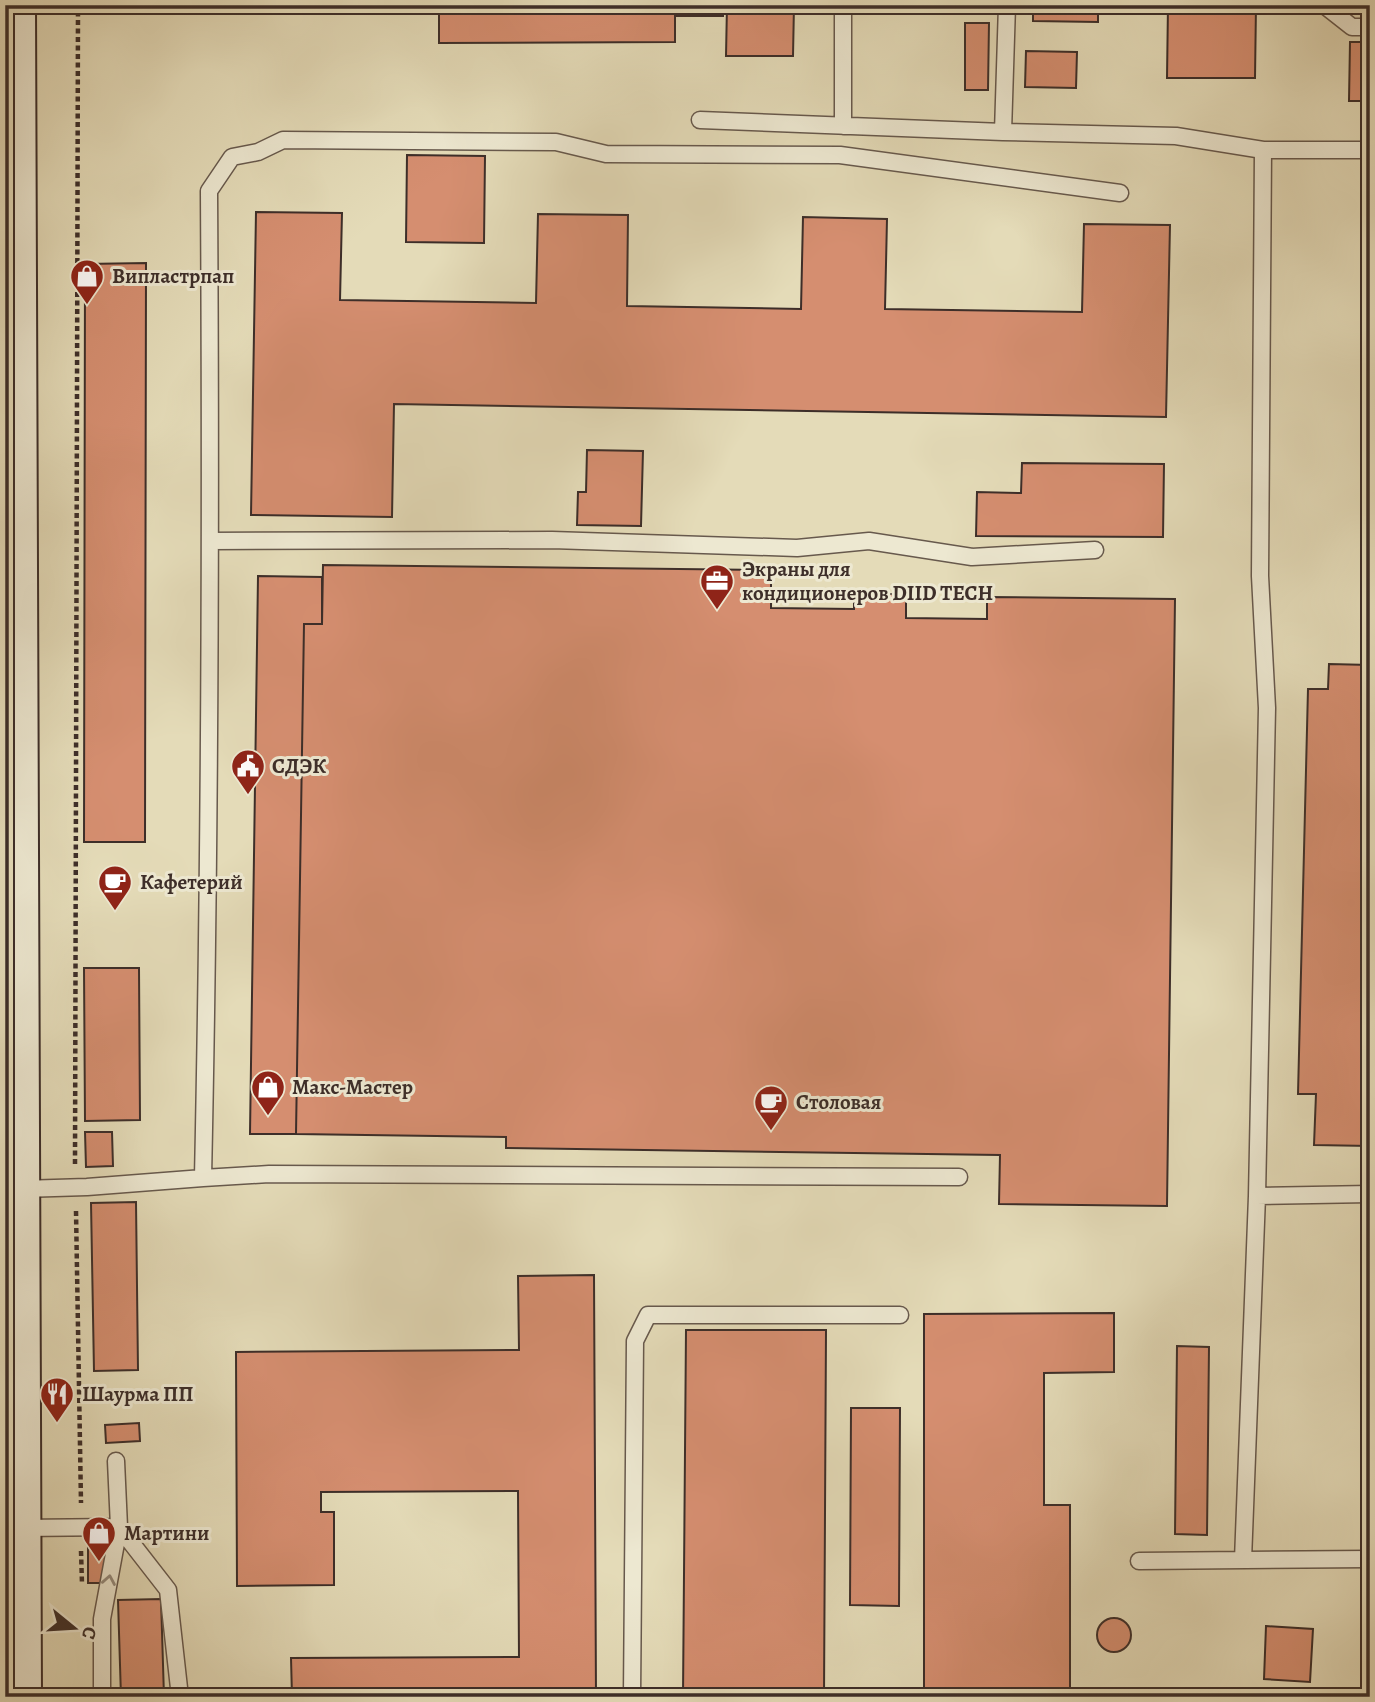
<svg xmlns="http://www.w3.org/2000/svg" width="1375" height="1702" viewBox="0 0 1375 1702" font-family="Alegreya,serif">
	<rect width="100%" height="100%" fill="#e4dbb8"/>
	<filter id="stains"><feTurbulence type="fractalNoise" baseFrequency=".00286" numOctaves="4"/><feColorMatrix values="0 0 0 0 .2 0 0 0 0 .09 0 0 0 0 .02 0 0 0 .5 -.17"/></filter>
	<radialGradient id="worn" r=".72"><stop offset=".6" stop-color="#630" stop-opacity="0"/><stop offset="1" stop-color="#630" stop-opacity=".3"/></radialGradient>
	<path fill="#d58e70" stroke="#3d2e29" stroke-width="2" d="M383,5H723V16H675V42L439,43V9H383Z
		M727,5H794L793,56H726Z
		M1033,5H1098V22L1033,21Z
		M1168,5H1256L1255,78H1167Z
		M965,23H989L988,90H965Z
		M1350,42H1370V101H1349Z
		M1026,51L1077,52L1076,88L1025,87Z
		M407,155L485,156L484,243L406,242Z
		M256,212L342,213L340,300L536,303L538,214L628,215L627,306L801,309L803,217L887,219L885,309L1082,312L1084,224L1170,225L1166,417L394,404L392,517L251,515Z
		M146,263L145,842H84L85,264Z
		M587,450L643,451L641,526L577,525L578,492H586Z
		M1022,463L1164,464L1163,537L976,536L977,492L1021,493Z
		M323,565L771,570V608L854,609V594H906V618L987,619V597L1175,599L1167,1206L999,1204L1000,1155L506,1148V1137L296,1134L304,624H322Z
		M258,576L322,577V624H304L296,1134H250Z
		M1329,664L1370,665V1146L1314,1145L1316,1094H1298L1308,689H1328Z
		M84,968H139L140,1120L85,1121Z
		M85,1132H112L113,1166L86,1167Z
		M136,1202L138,1370L94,1371L91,1203Z
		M594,1275L596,1697H292L291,1658L519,1657L518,1491L321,1492V1512H334V1585L237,1586L236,1352L519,1350L518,1276Z
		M1114,1313V1372L1044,1373V1505H1070V1692H924V1314Z
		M686,1330H826L824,1697H683Z
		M1177,1346L1209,1347L1207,1535L1175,1534Z
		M851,1408H900L899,1606L850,1605Z
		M139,1423L140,1441L106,1443L105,1425Z
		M88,1545H106V1583H88Z
		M161,1599L164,1697H121L118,1600Z
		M1097 1635a17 17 0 1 1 34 0a17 17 0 1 1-34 0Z
		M1266,1626L1313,1629L1310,1682L1264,1679Z"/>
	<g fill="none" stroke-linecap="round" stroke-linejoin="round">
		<g stroke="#67594d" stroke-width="19">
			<path id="service" d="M1324,5L1352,27H1370
				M700,120L1003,132L1176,136L1263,150H1370
				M843,126V5
				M1003,132L1007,5
				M211,541L552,540L797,548L869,541L972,557L1095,550
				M203,1178L269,1174L959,1177
				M22,1189L87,1187L203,1178C210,849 211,520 209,191L232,157L258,152L283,140L556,142L606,154L840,155L1120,193
				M1257,1196L1370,1194
				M119,1527L168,1590L180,1697
				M21,1528L119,1527
				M1243,1560L1257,1196L1267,708L1260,576L1263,150
				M1139,1561L1370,1559
				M102,1697V1619L119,1527L116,1461
				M632,1697L635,1341L648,1315H900"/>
		</g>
		<g stroke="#3d2e29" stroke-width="42">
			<path id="secondary" d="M16,5L22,1697"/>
		</g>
		<path stroke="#3d2e29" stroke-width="4.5" stroke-dasharray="5 3.5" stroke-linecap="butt" d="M75,1164L78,5
			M76,1211L81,1503
			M81,1551L82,1584"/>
		<use href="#service" stroke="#ede8d1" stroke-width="16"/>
		<use href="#secondary" stroke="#ede8d1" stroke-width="38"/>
	</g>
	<defs><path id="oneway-chevron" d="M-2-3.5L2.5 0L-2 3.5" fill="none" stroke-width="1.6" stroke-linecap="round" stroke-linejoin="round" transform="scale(1.75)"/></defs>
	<use stroke="#958b7d" href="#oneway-chevron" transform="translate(109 1580) rotate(-80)"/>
	<defs>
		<g id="shop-pin" transform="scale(1.75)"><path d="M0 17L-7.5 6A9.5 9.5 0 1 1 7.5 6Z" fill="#8f2418" stroke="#ede8d1"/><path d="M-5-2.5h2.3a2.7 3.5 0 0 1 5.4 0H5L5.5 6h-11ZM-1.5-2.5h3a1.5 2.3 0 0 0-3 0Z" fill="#fff"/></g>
		<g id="office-pin" transform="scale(1.75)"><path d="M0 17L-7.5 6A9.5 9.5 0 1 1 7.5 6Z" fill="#8f2418" stroke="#ede8d1"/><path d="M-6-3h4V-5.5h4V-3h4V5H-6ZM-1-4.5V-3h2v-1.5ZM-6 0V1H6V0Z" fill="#fff"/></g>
		<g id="civic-pin" transform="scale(1.75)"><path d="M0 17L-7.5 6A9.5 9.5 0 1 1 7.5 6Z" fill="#8f2418" stroke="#ede8d1"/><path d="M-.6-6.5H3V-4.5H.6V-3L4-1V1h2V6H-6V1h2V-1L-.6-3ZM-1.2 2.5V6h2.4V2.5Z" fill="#fff"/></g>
		<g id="cafe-pin" transform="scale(1.75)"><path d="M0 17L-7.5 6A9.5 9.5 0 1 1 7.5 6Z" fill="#8f2418" stroke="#ede8d1"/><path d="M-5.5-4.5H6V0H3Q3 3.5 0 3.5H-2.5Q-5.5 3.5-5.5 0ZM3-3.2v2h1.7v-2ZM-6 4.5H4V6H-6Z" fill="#fff"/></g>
		<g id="restaurant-pin" transform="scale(1.75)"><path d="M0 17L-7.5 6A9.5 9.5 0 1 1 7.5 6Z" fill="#8f2418" stroke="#ede8d1"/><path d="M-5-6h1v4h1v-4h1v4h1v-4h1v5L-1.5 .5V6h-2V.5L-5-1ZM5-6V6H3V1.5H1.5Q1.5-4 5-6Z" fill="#fff"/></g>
	</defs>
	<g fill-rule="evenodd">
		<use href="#shop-pin" x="87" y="276"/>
		<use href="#office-pin" x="717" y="581"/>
		<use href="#civic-pin" x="248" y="766"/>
		<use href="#cafe-pin" x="115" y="882"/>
		<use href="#shop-pin" x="268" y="1087"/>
		<use href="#cafe-pin" x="771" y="1102"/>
		<use href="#restaurant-pin" x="57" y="1394"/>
		<use href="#shop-pin" x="99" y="1533"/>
	</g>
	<g text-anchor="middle" stroke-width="6" stroke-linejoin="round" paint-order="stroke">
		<g font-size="21" font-weight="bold" fill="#3d2e29" stroke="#ede8d1" text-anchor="start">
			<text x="112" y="283">Випластрпап</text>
			<text x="742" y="576">Экраны для<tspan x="742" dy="24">кондиционеров DIID TECH</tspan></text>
			<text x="272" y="773">СДЭК</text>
			<text x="140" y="889">Кафетерий</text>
			<text x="292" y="1094">Макс-Мастер</text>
			<text x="796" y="1109">Столовая</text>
			<text x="82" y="1401">Шаурма ПП</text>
			<text x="124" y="1540">Мартини</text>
		</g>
	</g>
	<rect width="1375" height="1702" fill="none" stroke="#e4dbb8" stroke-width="28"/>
	<rect x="7" y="7" width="1361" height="1688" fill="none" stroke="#3d2e29" stroke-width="3.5"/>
	<rect x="14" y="14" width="1347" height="1674" fill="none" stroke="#3d2e29" stroke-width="2"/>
	<g transform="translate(74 1628) rotate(108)" stroke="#ede8d1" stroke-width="5" paint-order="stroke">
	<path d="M0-5L12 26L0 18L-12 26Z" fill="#3d2e29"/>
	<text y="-10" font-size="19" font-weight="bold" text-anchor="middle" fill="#3d2e29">С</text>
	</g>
	<rect width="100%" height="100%" filter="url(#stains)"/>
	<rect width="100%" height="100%" fill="url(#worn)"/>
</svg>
